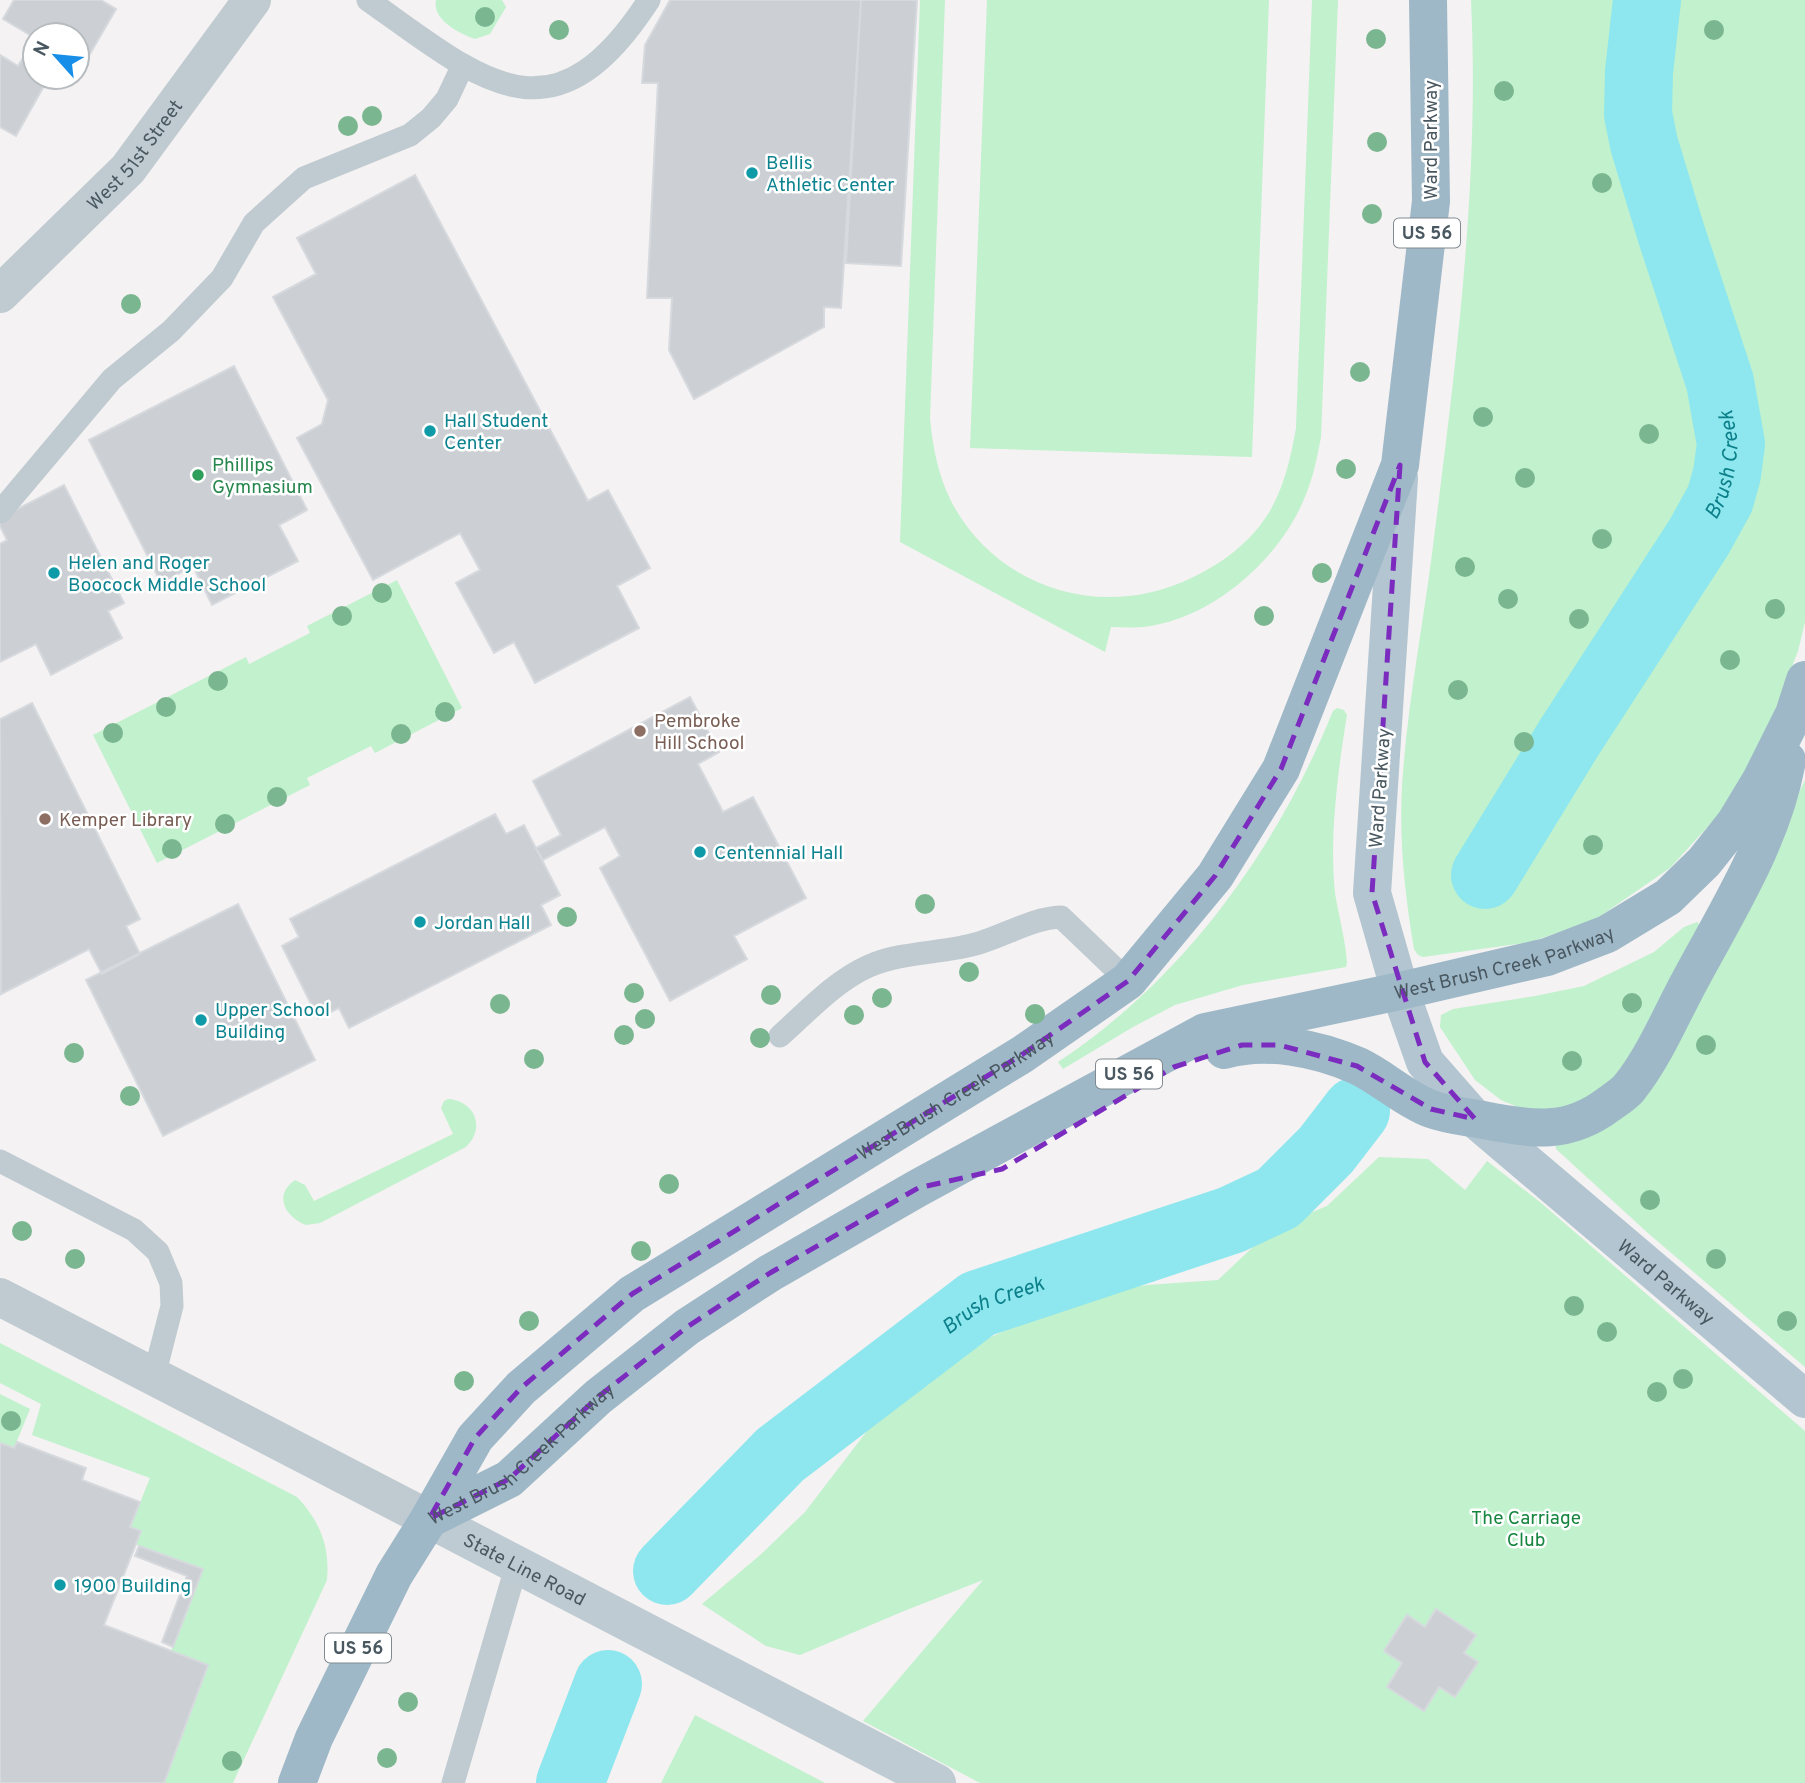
<svg xmlns="http://www.w3.org/2000/svg" width="1805" height="1783" viewBox="0 0 1805 1783" font-family="Overpass,sans-serif">
	<rect width="100%" height="100%" fill="#f4f2f2"/>
	<path fill="#c1f1cd" d="M436,0H502L506,7L490,34L475,39C459,33 432,20 436,0Z
		M920,0H945L930,419C933,448 938,475 951,501C996,588 1100,620 1187,580C1221,565 1253,541 1271,509C1285,484 1291,456 1296,428L1312,0H1338L1321,437C1317,458 1313,479 1304,499C1279,560 1211,620 1143,627C1133,628 1122,627 1111,627L1105,652L900,542Z
		M987,0H1269L1252,457L970,448Z
		M1471,0H1805V622L1798,651L1765,737L1722,811L1670,868L1596,919L1531,942L1423,957L1418,955L1414,949C1405,895 1399,841 1402,786C1407,708 1422,631 1432,554C1455,371 1480,186 1471,0Z
		M397,580L462,708L375,753L371,746L307,778L310,785L157,863L93,735L246,657L249,664L310,633L307,626Z
		M1337,708L1344,710L1347,715C1338,770 1329,838 1335,893C1337,908 1350,959 1346,967L1243,985L1175,1005L1133,1027L1063,1069L1058,1062C1184,979 1277,849 1333,711Z
		M1805,780V1367L1649,1234L1556,1149L1555,1140L1581,1134L1783,826Z
		M1697,922L1703,928L1624,1072L1582,1108L1525,1110L1501,1100L1475,1080L1440,1027L1441,1015L1453,1009L1535,996L1584,986L1654,952L1684,927Z
		M448,1099C475,1101 486,1128 466,1147L320,1223L306,1225C285,1217 273,1195 295,1180L305,1185L314,1201L453,1134L441,1108L444,1101Z
		M1379,1157L1428,1159L1465,1190L1487,1161L1540,1202L1805,1431V1783H980L863,1721L983,1580L904,1611L800,1655L766,1646L702,1604L759,1556L805,1512L867,1431L918,1390L989,1338L1082,1294L1148,1285L1218,1280L1272,1229L1327,1206Z
		M0,1343L297,1497C320,1521 330,1547 327,1580L233,1783H164L208,1665L171,1651L202,1569L135,1544L140,1531L130,1527L150,1478L32,1435L41,1404L0,1383Z
		M0,1394L30,1409L14,1448L0,1443Z
		M695,1715L825,1783H661Z"/>
	<g fill="none" stroke-linecap="round" stroke-linejoin="round">
		<g stroke="#8ee7ee" stroke-width="68">
			<path id="s1" d="M1485,875L1569,738L1699,537L1720,499L1727,474L1731,444L1720,382L1671,233L1644,144L1638,114L1639,72L1647,0"/>
			<path id="s2" d="M667,1571L780,1455L978,1304L1231,1220L1278,1198L1326,1150L1356,1111"/>
			<path d="M570,1783L608,1684"/>
		</g>
	</g>
	<path fill="#ccd0d4" stroke="#d6d9dd" stroke-width="2" d="M14,0H101L116,9L83,66L77,63V35H35V38L3,19Z
		M670,0H861L841,308L824,307V327L694,399L669,350L672,298H647L658,83H642L645,45Z
		M861,0H917L901,266L846,263Z
		M26,53L35,58V77H49L16,136L0,127V55L18,66Z
		M415,175L588,501L608,490L650,568L617,586L639,628L535,683L514,642L494,653L456,583L480,570L460,533L373,580L297,438L322,424L328,400L273,297L316,274L297,238Z
		M234,366L307,510L279,525L298,561L212,605L193,566L161,583L89,440Z
		M64,485L124,603L108,611L122,638L51,675L36,644L0,662V544L7,540L0,526V518Z
		M690,697L719,752L698,764L723,812L753,797L806,898L734,936L747,959L670,1001L600,868L620,856L605,827L543,860L536,848L561,835L533,781Z
		M32,703L140,919L126,926L140,954L102,974L89,949L1,994L0,719Z
		M495,814L506,834L524,825L560,895L541,905L551,925L349,1028L339,1008L318,1018L282,946L299,937L290,919Z
		M238,904L315,1060L163,1136L86,980Z
		M17,1442L86,1468L82,1480L140,1502L130,1527L141,1531L104,1625L208,1665L164,1783H0V1443L14,1448Z
		M139,1546L203,1569L173,1647L162,1642L187,1576L135,1556Z
		M1436,1609L1476,1635L1464,1653L1478,1662L1455,1697L1439,1687L1424,1711L1387,1687L1402,1663L1384,1651L1407,1615L1425,1627Z"/>
	<g fill="none" stroke-linecap="round" stroke-linejoin="round">
		<path stroke="#c0cbd1" stroke-width="23" d="M368,0C480,79 552,150 649,0
			M0,512L112,379L171,331L222,278L254,223L304,178L410,135L431,118L447,99L463,65
			M780,1036C807,1012 835,981 869,966C903,951 943,954 979,943C1006,935 1033,918 1061,917L1128,981
			M0,1161L134,1230L158,1252L171,1283L172,1306L154,1376
			M453,1783L517,1564"/>
		<path stroke="#c0cbd1" stroke-width="38" id="s3" d="M0,294L128,169L252,0"/>
		<path stroke="#c0cbd1" stroke-width="38" d="M0,1297L429,1519"/>
		<path stroke="#becbd3" stroke-width="38" id="s4" d="M429,1519L937,1783"/>
		<path stroke="#b2c5d0" stroke-width="38" id="s5" d="M1399,478L1372,893L1400,991L1425,1062L1475,1119L1805,1399"/>
		<g stroke="#9eb8c8" stroke-width="38">
			<path d="M1224,1050C1266,1038 1317,1048 1358,1066C1383,1078 1405,1099 1431,1109C1447,1115 1466,1117 1483,1120C1532,1129 1567,1136 1609,1104C1616,1099 1624,1094 1629,1088C1653,1058 1669,1020 1687,986C1725,914 1773,841 1787,760"/>
			<path id="s6" d="M429,1519L509,1479L598,1397L687,1327L770,1273L918,1188L1205,1032L1400,991L1547,957L1607,934L1668,897L1704,862L1735,823L1761,780L1794,714L1805,680"/>
			<path id="s7" d="M297,1783L314,1738L394,1575L429,1519L475,1438L521,1388L632,1294L1023,1054L1128,981L1215,876L1281,769L1400,465L1431,201L1428,0"/>
		</g>
	</g>
	<g fill="#7ab690">
		<circle cx="485" cy="17" r="10"/>
		<circle cx="559" cy="30" r="10"/>
		<circle cx="1714" cy="30" r="10"/>
		<circle cx="1376" cy="39" r="10"/>
		<circle cx="1504" cy="91" r="10"/>
		<circle cx="372" cy="116" r="10"/>
		<circle cx="348" cy="126" r="10"/>
		<circle cx="1377" cy="142" r="10"/>
		<circle cx="1602" cy="183" r="10"/>
		<circle cx="1372" cy="214" r="10"/>
		<circle cx="131" cy="304" r="10"/>
		<circle cx="1360" cy="372" r="10"/>
		<circle cx="1483" cy="417" r="10"/>
		<circle cx="1649" cy="434" r="10"/>
		<circle cx="1346" cy="469" r="10"/>
		<circle cx="1525" cy="478" r="10"/>
		<circle cx="1602" cy="539" r="10"/>
		<circle cx="1465" cy="567" r="10"/>
		<circle cx="1322" cy="573" r="10"/>
		<circle cx="382" cy="593" r="10"/>
		<circle cx="1508" cy="599" r="10"/>
		<circle cx="1775" cy="609" r="10"/>
		<circle cx="342" cy="616" r="10"/>
		<circle cx="1264" cy="616" r="10"/>
		<circle cx="1579" cy="619" r="10"/>
		<circle cx="1730" cy="660" r="10"/>
		<circle cx="218" cy="681" r="10"/>
		<circle cx="1458" cy="690" r="10"/>
		<circle cx="166" cy="707" r="10"/>
		<circle cx="445" cy="712" r="10"/>
		<circle cx="113" cy="733" r="10"/>
		<circle cx="401" cy="734" r="10"/>
		<circle cx="1524" cy="742" r="10"/>
		<circle cx="277" cy="797" r="10"/>
		<circle cx="225" cy="824" r="10"/>
		<circle cx="1593" cy="845" r="10"/>
		<circle cx="172" cy="849" r="10"/>
		<circle cx="925" cy="904" r="10"/>
		<circle cx="567" cy="917" r="10"/>
		<circle cx="969" cy="972" r="10"/>
		<circle cx="634" cy="993" r="10"/>
		<circle cx="771" cy="995" r="10"/>
		<circle cx="882" cy="998" r="10"/>
		<circle cx="1632" cy="1003" r="10"/>
		<circle cx="500" cy="1004" r="10"/>
		<circle cx="1035" cy="1014" r="10"/>
		<circle cx="854" cy="1015" r="10"/>
		<circle cx="645" cy="1019" r="10"/>
		<circle cx="624" cy="1035" r="10"/>
		<circle cx="760" cy="1038" r="10"/>
		<circle cx="1706" cy="1045" r="10"/>
		<circle cx="74" cy="1053" r="10"/>
		<circle cx="534" cy="1059" r="10"/>
		<circle cx="1572" cy="1061" r="10"/>
		<circle cx="130" cy="1096" r="10"/>
		<circle cx="669" cy="1184" r="10"/>
		<circle cx="1650" cy="1200" r="10"/>
		<circle cx="22" cy="1231" r="10"/>
		<circle cx="641" cy="1251" r="10"/>
		<circle cx="75" cy="1259" r="10"/>
		<circle cx="1716" cy="1259" r="10"/>
		<circle cx="1574" cy="1306" r="10"/>
		<circle cx="529" cy="1321" r="10"/>
		<circle cx="1787" cy="1321" r="10"/>
		<circle cx="1607" cy="1332" r="10"/>
		<circle cx="1683" cy="1379" r="10"/>
		<circle cx="464" cy="1381" r="10"/>
		<circle cx="1657" cy="1392" r="10"/>
		<circle cx="11" cy="1421" r="10"/>
		<circle cx="408" cy="1702" r="10"/>
		<circle cx="387" cy="1758" r="10"/>
		<circle cx="232" cy="1761" r="10"/>
	</g>
	<path fill="none" stroke="#7b2cbf" stroke-width="5" stroke-dasharray="14 9" stroke-linejoin="round" d="M1400,465L1372,893L1425,1062L1475,1119L1431,1109L1357,1066L1279,1045H1242L1174,1067L1002,1169L918,1188L770,1273L687,1327L598,1397L509,1479L429,1519L475,1438L521,1388L632,1294L1023,1054L1128,981L1215,876L1281,769Z"/>
	<g fill="#0f9aa8" stroke="#fff" stroke-width="2.5">
		<circle cx="752" cy="173" r="7"/>
		<circle cx="430" cy="431" r="7"/>
		<circle cx="54" cy="573" r="7"/>
		<circle cx="700" cy="852" r="7"/>
		<circle cx="420" cy="922" r="7"/>
		<circle cx="201" cy="1020" r="7"/>
		<circle cx="60" cy="1585" r="7"/>
	</g>
	<circle fill="#2e9e5b" stroke="#fff" stroke-width="2.5" cx="198" cy="475" r="7"/>
	<g fill="#8d6e63" stroke="#fff" stroke-width="2.5">
		<circle cx="640" cy="731" r="7"/>
		<circle cx="45" cy="819" r="7"/>
	</g>
	<g text-anchor="middle" stroke-width="5" stroke-linejoin="round" paint-order="stroke">
		<g fill="#fff" stroke="#808a90" stroke-width="2">
			<rect x="1394" y="218.5" width="66" height="29" rx="5"/>
			<rect x="1096" y="1059.5" width="66" height="29" rx="5"/>
			<rect x="325" y="1633.5" width="66" height="29" rx="5"/>
		</g>
		<g font-size="18" font-weight="bold" fill="#495860">
			<text x="1427" y="239">US 56</text>
			<text x="1129" y="1080">US 56</text>
			<text x="358" y="1654">US 56</text>
		</g>
		<g font-size="19" fill="#495860" stroke="#fff">
			<text transform="translate(1430 140) rotate(-90)" y="7">Ward Parkway</text>
			<text dy="7" stroke="none"><textPath href="#s3" startOffset="194">West 51st Street</textPath></text>
			<text transform="translate(1379 788) rotate(-86)" y="7">Ward Parkway</text>
			<text dy="7" stroke="none"><textPath href="#s6" startOffset="1227">West Brush Creek Parkway</textPath></text>
			<text dy="7" stroke="none"><textPath href="#s7" startOffset="982">West Brush Creek Parkway</textPath></text>
			<text dy="7" stroke="none"><textPath href="#s5" startOffset="920">Ward Parkway</textPath></text>
			<text dy="7" stroke="none"><textPath href="#s6" startOffset="114">West Brush Creek Parkway</textPath></text>
			<text dy="7" stroke="none"><textPath href="#s4" startOffset="108">State Line Road</textPath></text>
		</g>
		<g font-size="19" fill="#0d838f" stroke="#fff" text-anchor="start">
			<text x="766" y="169">Bellis<tspan x="766" dy="22">Athletic Center</tspan></text>
			<text x="444" y="427">Hall Student<tspan x="444" dy="22">Center</tspan></text>
			<text x="68" y="569">Helen and Roger<tspan x="68" dy="22">Boocock Middle School</tspan></text>
			<text x="714" y="859">Centennial Hall</text>
			<text x="434" y="929">Jordan Hall</text>
			<text x="215" y="1016">Upper School<tspan x="215" dy="22">Building</tspan></text>
			<text x="74" y="1592">1900 Building</text>
		</g>
		<g font-size="19" fill="#27864d" stroke="#fff" text-anchor="start">
			<text x="212" y="471">Phillips<tspan x="212" dy="22">Gymnasium</tspan></text>
		</g>
		<g font-size="19" fill="#785e54" stroke="#fff" text-anchor="start">
			<text x="654" y="727">Pembroke<tspan x="654" dy="22">Hill School</tspan></text>
			<text x="59" y="826">Kemper Library</text>
		</g>
		<g font-size="19" fill="#16853f" stroke="#fff">
			<text x="1526" y="1524">The Carriage<tspan x="1526" dy="22">Club</tspan></text>
		</g>
		<g font-size="21" font-style="italic" fill="#0c808a" stroke="#fff">
			<text dy="7" stroke="none"><textPath href="#s1" startOffset="478">Brush Creek</textPath></text>
			<text dy="7" stroke="none"><textPath href="#s2" startOffset="424">Brush Creek</textPath></text>
		</g>
	</g>
	<g transform="translate(56 56) rotate(297)"><circle r="33" fill="#ffffff" stroke="#b6bcbf" stroke-width="2"/>
	<path d="M0-5L12 26L0 18L-12 26Z" fill="#178fe9"/>
	<text y="-10" font-size="19" font-weight="bold" text-anchor="middle" fill="#495860">N</text>
	</g>
</svg>
